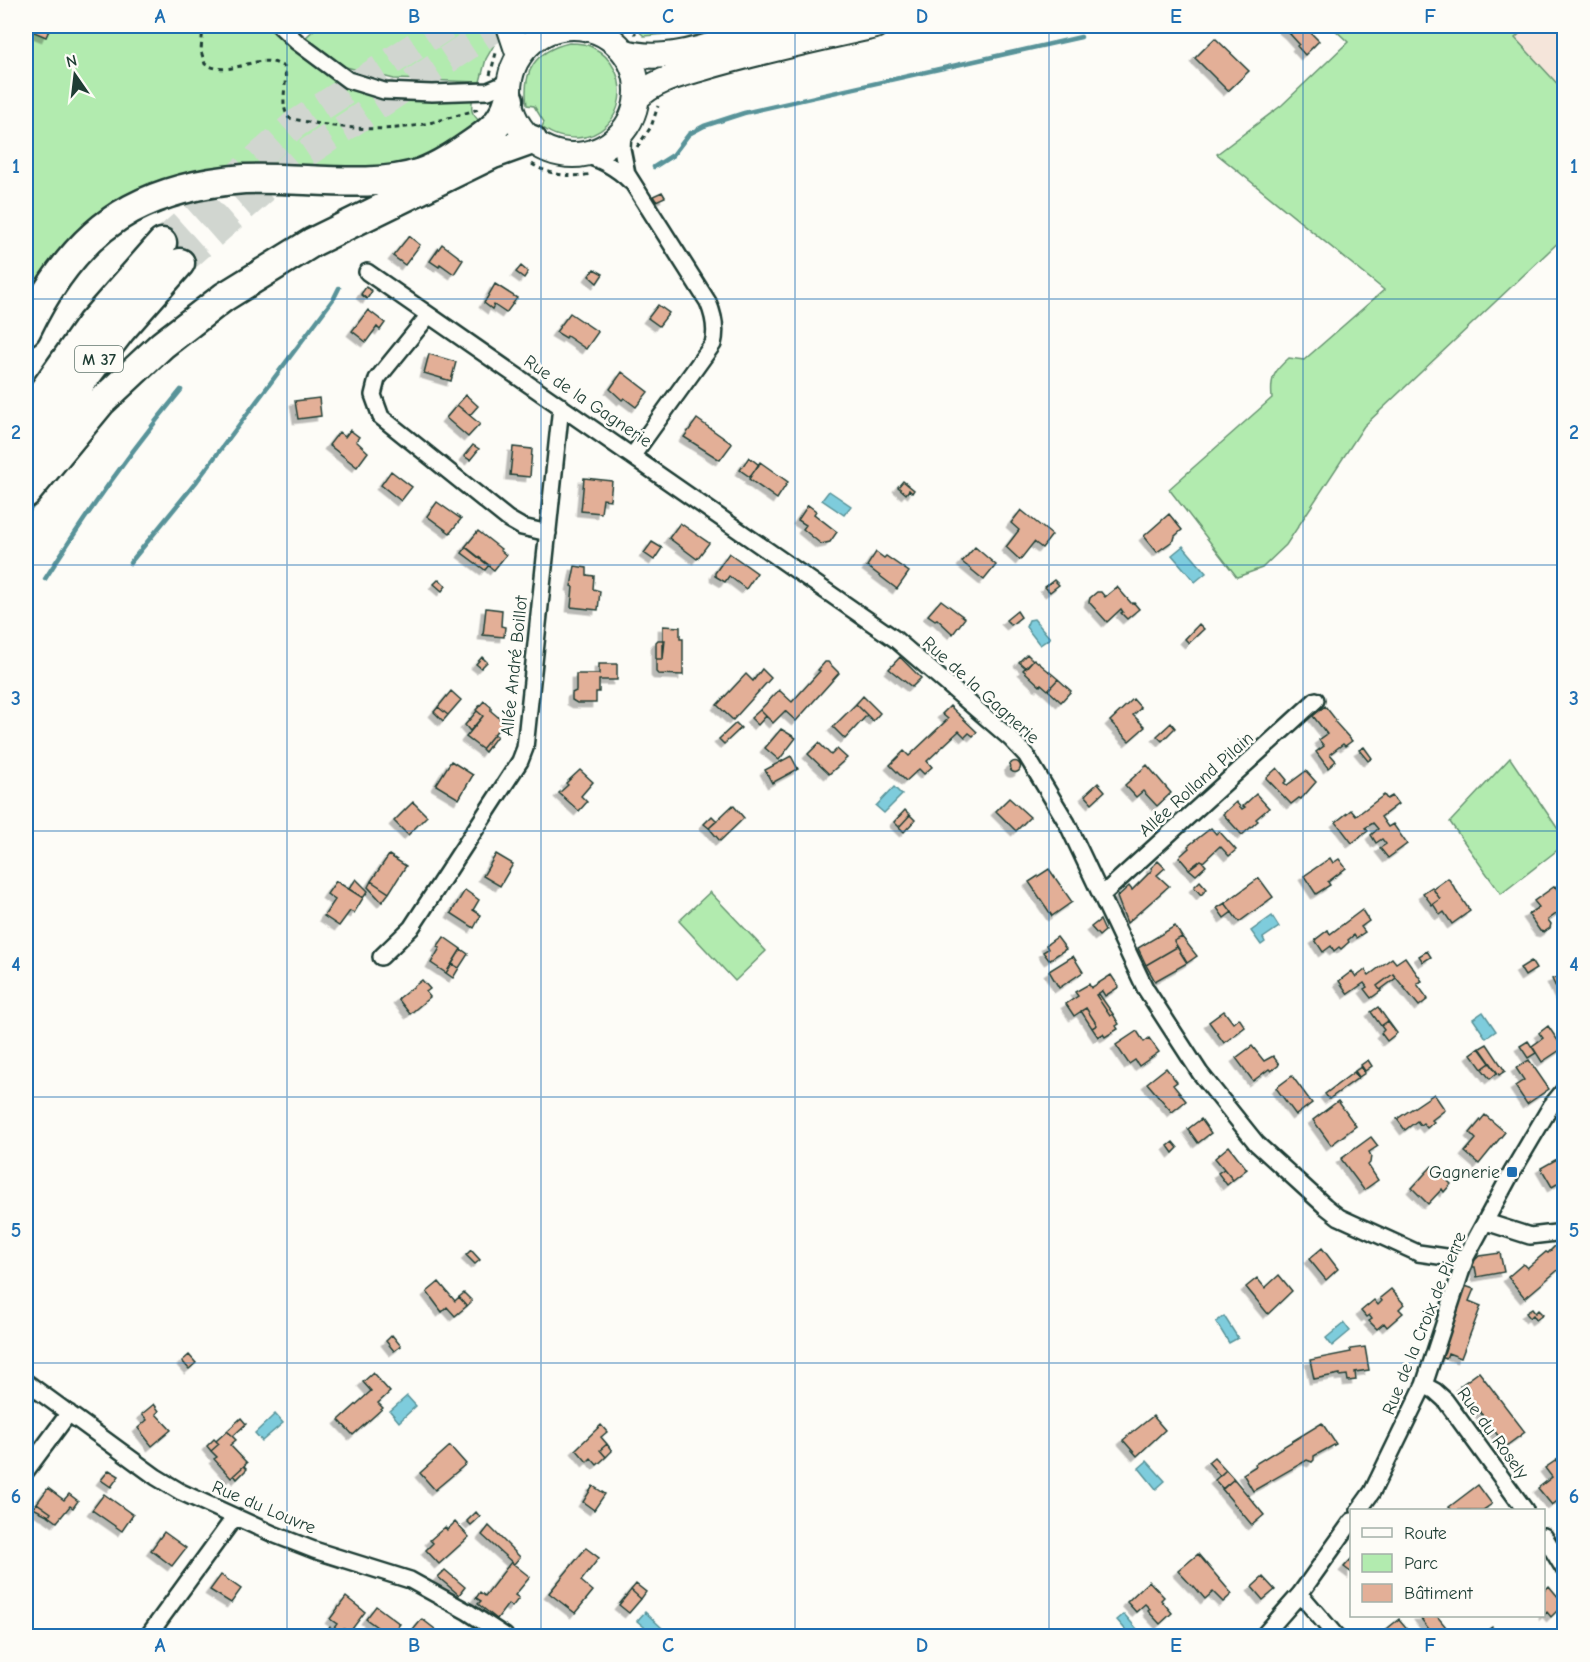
<svg xmlns="http://www.w3.org/2000/svg" width="1590" height="1662" viewBox="0 0 1590 1662" font-family="'Comic Neue',sans-serif">
	<defs>
		<filter id="shadow"><feDropShadow dx="-4.5" dy="4.5" stdDeviation="0" flood-color="#0004"/></filter>
	</defs>
	<rect width="100%" height="100%" fill="#fdfcf7"/>
	<filter id="ink" filterUnits="userSpaceOnUse"><feTurbulence type="fractalNoise" baseFrequency=".0167" numOctaves="2"/><feDisplacementMap in="SourceGraphic" scale="12" xChannelSelector="R" yChannelSelector="G"/><feConvolveMatrix kernelMatrix="1 2 1 2 8 2 1 2 1" color-interpolation-filters="sRGB"/></filter>
	<g filter="url(#ink)">
		<path fill="#f5e5da" d="M1528,26H1564V91L1515,38Z"/>
		<path fill="#b2ebaf" stroke="#689472" stroke-width="1.5" d="M26,26H269L328,75L362,91L473,96C470,112 471,113 482,124L416,162L387,169L173,178L26,310Z
			M318,26H491L498,38L486,59L480,82L394,79L342,66L303,40Z
			M633,26H729L689,35L676,33L644,36Z
			M1331,26H1528L1515,38L1564,91V237L1364,426L1286,545L1262,568L1237,577L1169,489L1272,398C1270,378 1274,371 1289,358L1304,360L1384,290L1217,154L1282,105L1348,42Z
			M569,43C576,43 585,43 592,47C635,68 627,135 577,138C564,138 553,136 542,127L544,122L534,106L527,105C522,71 535,51 569,43Z
			M1510,758L1564,838V845L1501,894L1450,822Z
			M710,892L766,951L735,981L679,921Z"/>
		<path fill="#7eccdc" stroke="#589399" stroke-width="1.5" d="M829,491L851,506L844,515L822,500Z
			M1183,546L1206,573L1195,582L1172,555Z
			M1034,619L1050,638L1040,645L1026,627L1029,620Z
			M894,787L902,795L884,813L876,806Z
			M1272,916L1279,927L1263,938L1265,942L1261,945L1251,931Z
			M1483,1012L1496,1031L1486,1038L1473,1019Z
			M1224,1316L1238,1338L1229,1343L1216,1322Z
			M1344,1323L1350,1331L1332,1346L1326,1338Z
			M407,1396L416,1406L399,1422L390,1411Z
			M275,1414L283,1423L262,1441L255,1433Z
			M1147,1461L1165,1481L1156,1489L1139,1468Z
			M645,1612L662,1628L655,1636L637,1621Z
			M1124,1614L1142,1635L1141,1636H1131L1117,1620Z"/>
		<g fill="none" stroke-linecap="round" stroke-linejoin="round">
			<path stroke="#589399" stroke-width="4.5" d="M654,167L673,155L689,134L704,126L744,113L1081,37
				M26,515L37,500
				M130,563L197,481L334,298L339,288
				M45,579C87,513 131,450 181,390"/>
		</g>
		<path fill="#e3af97" stroke="#1f3d34" stroke-width="1.5" filter="url(#shadow)" d="M29,26H51L46,37L27,29Z
			M1286,26H1295L1297,28L1290,34L1283,28Z
			M1295,26H1304L1319,41L1305,55L1297,46L1299,44L1290,34L1297,28Z
			M1215,38L1249,71L1228,91L1195,58Z
			M662,192L665,197L656,201L653,196Z
			M409,236L420,245L405,265L393,256Z
			M442,244L463,260L454,274L440,264L439,267L430,261Z
			M521,266L528,272L524,278L516,272Z
			M594,269L603,274L597,283L589,276Z
			M495,284L517,298L506,313L494,305L492,309L484,303Z
			M366,287L372,291L367,299L361,294Z
			M658,305L669,313L659,326L648,318Z
			M368,310L385,323L380,330L377,327L366,342L352,331Z
			M570,313L598,332L586,349L567,336L566,338L556,332Z
			M429,354L456,362L451,381L424,373Z
			M622,372L648,392L636,407L624,398L622,400L610,389Z
			M466,395L478,406L470,415L457,405Z
			M319,398L321,416L298,419L295,401Z
			M457,405L480,424L468,437L446,418Z
			M697,419L732,444L720,460L684,437Z
			M350,430L359,437L356,441L368,452L357,467L329,445L339,432L345,437Z
			M473,445L479,449L470,460L464,456Z
			M513,447L532,449L530,477L510,475Z
			M749,457L759,465L750,477L740,470Z
			M760,462L788,482L777,499L749,479Z
			M391,471L412,487L401,501L381,485Z
			M584,478L612,481L610,500L603,499L601,513L581,511Z
			M903,481L914,490L912,493L909,490L906,494L898,487Z
			M437,502L461,519L450,533L427,516Z
			M808,505L816,511L814,514L837,532L830,542L821,544L803,529L806,525L798,520Z
			M1021,510L1052,535L1042,548L1034,542L1020,560L1006,547L1019,530L1011,523Z
			M1169,514L1182,530L1175,536L1174,540L1157,552L1144,536Z
			M680,523L709,543L697,559L669,538Z
			M478,531L501,549L500,550L506,555L494,570L465,547Z
			M652,542L662,548L654,560L644,553Z
			M466,547L489,565L485,570L462,553Z
			M975,547L996,565L984,580L962,562Z
			M876,552L884,558L886,556L909,572L897,589L867,566Z
			M729,553L757,573L746,589L729,576L725,582L715,576V573Z
			M575,566L587,568V575L594,576L593,589L600,591L598,610L571,607L573,587L571,586Z
			M439,579L446,586L442,591L434,584Z
			M1054,580L1059,585L1050,592L1045,587Z
			M1117,587L1132,604L1134,603L1139,609L1127,619L1121,613L1123,612L1121,609L1107,622L1089,602L1090,598L1097,592H1101L1105,597Z
			M941,600L965,618L953,634L937,619L935,620L928,615Z
			M486,608L502,610L501,626L505,627L504,637L483,635Z
			M1017,611L1021,617L1011,625L1006,620Z
			M1199,624L1204,629L1189,643L1185,639Z
			M663,626L680,627V639H683V675L658,674L656,672V659H663Z
			M658,640H665L663,659H656V642Z
			M1027,654L1033,660L1026,668L1019,662Z
			M482,657L487,662L481,668L476,664Z
			M900,657L921,678L912,687L889,669Z
			M1034,659L1058,679L1048,690L1041,684L1040,686L1023,670Z
			M825,662H828L839,673L796,721L785,711L773,723L760,710L779,690L792,702L820,671L818,670Z
			M599,664H617V680H599V692H596V703H577L572,700V693L576,691V674H599Z
			M762,669L771,678L733,720L717,705L746,674L753,681Z
			M1058,679L1071,691L1061,702L1048,690Z
			M451,691L461,700L448,715L438,707Z
			M863,696L880,713L873,721L856,704Z
			M1133,699L1141,708L1133,715L1145,727L1129,741L1110,721Z
			M484,701L491,707V711L504,722L482,749L466,737L483,716L476,710Z
			M856,704L867,715L845,739L833,727Z
			M950,706L977,732L973,736L969,733L965,737L959,731L927,761L932,767L924,774L919,769L906,781L890,765L904,751L909,756L948,719L942,714Z
			M1325,706L1336,720L1335,722L1352,741L1345,746L1343,744L1330,754L1336,761L1328,768L1316,752L1324,746L1319,740L1327,734L1313,716Z
			M438,707L448,715L443,721L434,712Z
			M760,710L766,716L758,725L751,718Z
			M477,711L483,716L470,731L465,725Z
			M736,723L741,728L724,744L719,739Z
			M1171,723L1175,728L1162,741L1157,736Z
			M781,729L796,738L779,760L765,748Z
			M494,734L497,736L485,752L482,749Z
			M819,743L831,755L837,749L847,758L829,774L808,754Z
			M1364,747L1372,758L1368,761L1359,750Z
			M791,756L798,769L772,783L765,770Z
			M451,761L473,775L459,799L436,785Z
			M1009.5 767a5.5 5.5 0 1 1 11 0a5.5 5.5 0 1 1-11 0Z
			M1147,765L1171,793L1157,806L1143,791L1136,797L1125,785Z
			M1277,768L1287,780L1284,783L1287,785L1306,771L1316,782L1301,799L1299,798L1291,804L1266,778Z
			M580,770L593,782L581,796L587,802L579,811L559,793L568,785L566,783Z
			M1098,783L1105,791L1092,803L1085,795Z
			M1256,794L1269,808L1256,819L1258,821L1242,835L1223,814L1236,802L1242,809L1245,807L1243,806Z
			M1384,795L1387,799L1392,796L1398,804L1381,817L1388,827L1393,824L1407,844L1388,858L1380,848L1386,844L1382,839L1376,843L1371,835L1378,829L1373,823L1365,828L1368,831L1352,843L1336,822L1351,810L1356,816Z
			M1009,798L1030,817L1016,831L996,811Z
			M413,802L427,816L408,835L394,821Z
			M733,805L744,818L720,841L709,828Z
			M905,810L910,815L899,827L894,822Z
			M910,815L915,820L904,832L899,827Z
			M712,816L717,821L709,828L704,824Z
			M1211,828L1216,834L1219,831L1236,850L1229,856L1220,846L1203,862L1201,860L1189,869L1179,857L1189,848L1188,846Z
			M496,854L513,864L500,886L483,876Z
			M389,855L406,866L389,893L371,881Z
			M1330,858L1333,863L1339,859L1346,868L1328,882L1330,885L1316,894L1304,876Z
			M1201,860L1206,866L1196,875L1189,869Z
			M1158,861L1165,868L1157,875L1169,886L1127,923L1117,897L1129,886L1132,890L1152,870L1151,868Z
			M1049,869L1072,902L1052,916L1029,882Z
			M1259,878L1273,897L1239,922L1225,903Z
			M1448,878L1470,911L1452,924L1444,912L1440,915L1433,904L1440,899L1433,889Z
			M356,879L368,891L363,898L349,889Z
			M336,881L363,898L354,913L350,911L339,926L324,916L335,900L327,894Z
			M371,881L389,893L382,902L368,887Z
			M1200,881L1207,889L1201,895L1194,887Z
			M1555,886L1564,900V908L1548,920L1551,924L1550,928L1544,932L1540,931L1528,914L1539,907L1534,901Z
			M1432,887L1440,899L1432,905L1423,893Z
			M465,890L479,900L473,910L481,915L474,928L451,913Z
			M1225,903L1232,912L1224,918L1217,908Z
			M1362,910L1369,921L1361,927L1365,932L1356,938L1354,935L1348,940L1349,942L1341,949L1339,947L1334,951L1331,946L1323,952L1315,940L1328,930L1330,934Z
			M1100,920L1105,931L1099,936L1091,927Z
			M1175,926L1182,937L1174,941L1177,947L1146,965L1138,948Z
			M444,937L461,949L446,973L431,963L440,948L437,947Z
			M1057,937L1066,949L1049,960L1043,952L1048,949L1046,945Z
			M1182,937L1197,956L1187,963L1174,941Z
			M1177,947L1187,963L1155,981L1146,965Z
			M461,949L468,954L459,968L452,964Z
			M1427,951L1431,957L1423,962L1419,956Z
			M1073,956L1083,972L1059,988L1049,971Z
			M1405,957L1422,981L1417,984L1428,999L1419,1006L1393,974L1377,986L1381,991L1371,998L1364,989L1367,987L1364,983L1348,994L1339,981L1352,971L1356,977L1365,970L1369,975L1392,958L1396,963Z
			M1531,961L1536,969L1525,976L1520,968Z
			M452,964L459,968L453,978L446,973Z
			M1393,974L1396,978L1380,990L1377,986Z
			M1564,974V998L1562,1000L1552,979Z
			M1111,975L1119,987L1105,996L1102,991L1096,995L1110,1016L1113,1014L1119,1024L1116,1026L1118,1029L1105,1037L1103,1034L1098,1037L1092,1028L1097,1025L1086,1008L1074,1016L1066,1004L1078,996L1075,992L1089,984L1091,988Z
			M422,980L430,989L426,992L430,997L410,1014L398,999Z
			M1099,994L1113,1014L1110,1016L1096,995Z
			M1378,1007L1388,1021L1381,1026L1371,1012Z
			M1086,1008L1097,1025L1092,1028L1081,1011Z
			M1224,1011L1233,1023L1239,1018L1245,1027L1224,1043L1209,1022Z
			M1388,1021L1397,1033L1387,1041L1381,1033L1384,1030L1381,1026Z
			M1548,1026L1563,1048L1542,1062L1532,1046L1543,1038L1539,1033Z
			M1137,1031L1144,1042L1149,1038L1159,1052L1139,1066L1135,1060L1129,1064L1116,1045Z
			M1528,1041L1536,1053L1528,1058L1520,1046Z
			M1487,1044L1505,1071L1499,1075L1480,1048Z
			M1252,1046L1264,1061L1273,1056L1279,1064L1278,1066L1271,1071L1269,1069L1253,1081L1236,1058Z
			M1479,1048L1490,1063L1482,1069L1471,1054Z
			M1368,1060L1372,1066L1365,1071L1361,1065Z
			M1529,1060L1549,1089L1527,1104L1515,1086L1524,1080L1516,1068Z
			M1490,1063L1497,1073L1490,1079L1482,1069Z
			M1361,1067L1365,1073L1359,1077L1355,1071Z
			M1166,1068L1177,1082L1173,1085L1186,1101L1172,1112L1147,1083Z
			M1354,1072L1358,1078L1329,1099L1325,1094Z
			M1292,1076L1312,1103L1296,1115L1276,1088Z
			M1434,1094L1445,1110L1432,1120L1434,1122L1427,1128L1423,1123L1420,1125L1417,1121L1405,1130L1397,1119Z
			M1338,1101L1356,1126L1331,1145L1313,1120Z
			M1485,1115L1505,1132L1479,1164L1465,1152L1476,1139L1470,1133Z
			M1201,1119L1211,1133L1198,1143L1188,1129Z
			M1371,1137L1378,1146L1369,1152L1371,1156L1370,1163L1368,1165L1378,1180L1364,1190L1341,1159Z
			M1173,1142L1178,1148L1173,1153L1168,1146Z
			M1229,1146L1247,1169L1233,1180L1215,1158Z
			M1564,1155V1180L1552,1187L1541,1168Z
			M1432,1166L1451,1184L1444,1192L1442,1189L1428,1204L1412,1188Z
			M1224,1169L1233,1180L1227,1185L1218,1173Z
			M1564,1242V1265L1525,1298L1508,1277L1523,1264L1527,1268L1546,1252L1548,1253L1558,1243Z
			M1322,1248L1338,1269L1326,1280L1309,1259Z
			M471,1250L480,1260L475,1264L466,1255Z
			M1500,1253L1504,1272L1477,1277L1475,1267H1472L1475,1260L1479,1256Z
			M1279,1275L1292,1291L1268,1314L1246,1287L1257,1278L1265,1288Z
			M439,1282L455,1301L459,1297L467,1306L455,1316L447,1307L442,1312L427,1292Z
			M1465,1286L1474,1289L1469,1301L1481,1306L1461,1358L1448,1353L1446,1359L1439,1356Z
			M1391,1289L1404,1304L1399,1309L1403,1313L1387,1327L1384,1323L1377,1329L1369,1321L1372,1319L1369,1315L1366,1317L1361,1311L1374,1300L1378,1305L1382,1301L1380,1298Z
			M464,1293L472,1301L467,1306L459,1297Z
			M1532,1309L1535,1313L1538,1310L1543,1315L1536,1320L1533,1315L1530,1318L1526,1313Z
			M392,1335L401,1346L394,1351L386,1341Z
			M1365,1347L1369,1370L1355,1372L1356,1380L1348,1381L1347,1375L1340,1376V1374L1314,1379L1310,1360L1351,1352L1350,1349Z
			M189,1355L196,1363L189,1369L182,1361Z
			M1479,1372L1525,1432L1506,1446L1460,1386Z
			M373,1373L390,1392L378,1403L383,1408L353,1435L339,1420L371,1391L363,1382Z
			M154,1404L159,1411L156,1414L171,1430L152,1446L138,1428L147,1420L142,1414Z
			M1153,1416L1165,1430L1137,1456L1123,1440Z
			M241,1418L246,1424L233,1436L227,1431Z
			M1322,1423L1336,1444L1314,1456V1460L1312,1462L1307,1460L1253,1491L1243,1474L1256,1466L1255,1464Z
			M601,1425L607,1432L601,1437L607,1444L600,1450L606,1457L597,1465L591,1458L587,1462L576,1449Z
			M227,1431L236,1440L230,1445L247,1463L231,1478L214,1459L217,1457L211,1451L219,1444L216,1441Z
			M214,1439L219,1444L211,1451L207,1446Z
			M607,1444L612,1451L606,1457L600,1450Z
			M450,1446L466,1464L435,1490L420,1473Z
			M1214,1457L1226,1470L1220,1476L1208,1462Z
			M1558,1459L1564,1468V1496L1552,1505L1538,1488L1552,1477L1545,1468Z
			M244,1466L247,1469L237,1479L234,1475Z
			M109,1470L119,1476L111,1487L101,1480Z
			M1226,1470L1234,1479L1223,1489L1215,1480Z
			M1234,1479L1264,1515L1252,1525L1222,1489Z
			M1478,1485L1492,1504L1483,1510H1452L1449,1507Z
			M593,1486L605,1494L594,1510L583,1502Z
			M48,1488L64,1500L69,1494L78,1501L73,1508L70,1506L57,1522L49,1516L51,1513L37,1503Z
			M104,1494L133,1515L122,1531L92,1510Z
			M37,1503L51,1513L49,1516L33,1508Z
			M476,1512L480,1517L471,1525L467,1521Z
			M455,1522L469,1537L439,1564L426,1550L433,1543L430,1540L445,1527L447,1530Z
			M489,1526L520,1557L514,1564L482,1535Z
			M164,1532L186,1548L172,1566L151,1550Z
			M586,1548L599,1558L581,1581L593,1591L575,1613L549,1593Z
			M1198,1554L1232,1594L1223,1602L1213,1592L1205,1599L1194,1586L1193,1587L1178,1571Z
			M1352,1558V1573L1344,1567Z
			M511,1562L530,1577L515,1595L519,1598L512,1607L508,1604L497,1619L478,1604L481,1601L476,1598L480,1592L485,1596Z
			M445,1570L465,1587L459,1595L438,1577Z
			M221,1575L241,1589L231,1603L210,1590Z
			M1263,1577L1275,1590L1263,1600L1252,1587Z
			M1149,1581L1164,1597L1161,1600L1172,1613L1160,1624L1148,1611L1150,1609L1145,1604L1136,1612L1127,1602Z
			M636,1584L646,1592L641,1599L631,1590Z
			M1549,1586L1564,1604L1551,1617L1547,1612L1544,1615V1591Z
			M631,1590L641,1599L629,1613L619,1605Z
			M346,1597L365,1612L349,1633L344,1629L338,1636H323L330,1627L333,1629L337,1624L330,1619Z
			M376,1606L400,1624L391,1636H384L379,1633L381,1630L366,1619Z
			M1419,1616H1437L1446,1627L1434,1636Z
			M422,1619L444,1636H421L413,1630Z
			M1399,1619L1411,1633L1406,1636H1378Z
			M1492,1627L1500,1636H1479Z"/>
		<g fill="none" stroke-linecap="round" stroke-linejoin="round">
			<path stroke="#d1d6d0" stroke-width="28" stroke-dasharray="28 14" stroke-linecap="butt" d="M162,243L295,124L446,26
				M180,263L302,156L498,26"/>
			<g stroke="#1f3d34" stroke-width="20">
				<path id="street" d="M280,26L297,42L348,80L384,91L432,93L488,91L500,86L510,78
					M607,26L612,40
					M579,27L582,26
					M623,130L622,149L627,174L708,302C714,316 717,329 713,344L633,455
					M579,154C599,158 616,167 631,182
					M367,272L895,639L1011,739L1026,755L1067,823L1145,988L1200,1073L1257,1144L1325,1206L1339,1217L1418,1253L1453,1258L1466,1257
					M429,315L377,379L373,395L381,417L508,519L522,527L548,533
					M1102,895L1316,700
					M381,957L411,928L520,761L525,748L561,406
					M1486,1222L1530,1236L1564,1232
					M26,1382L156,1477L181,1492L273,1534L314,1550L410,1580L468,1612L505,1636
					M1424,1385L1435,1391L1445,1400L1525,1510
					M26,1471L69,1413
					M1359,1510L1372,1492L1424,1385L1466,1257L1512,1172L1551,1106L1564,1090
					M1544,1536L1564,1569
					M1300,1594L1336,1636
					M148,1636L234,1518
					M1263,1636L1300,1594L1352,1521"/>
			</g>
			<g stroke="#1f3d34" stroke-width="28">
				<path id="primary" d="M509,26L519,56
					M509 91a64 64 0 1 1 128 0a64 64 0 1 1-128 0Z
					M623,51C667,67 730,38 773,26
					M637,98C655,80 680,75 703,68C760,51 818,39 875,26"/>
			</g>
			<g stroke="#1f3d34" stroke-width="33">
				<path id="highway" d="M26,331C49,283 83,235 131,209C165,191 206,182 244,179C297,176 373,190 421,173C440,166 456,155 472,144C490,132 503,122 509,100
					M26,416L91,324L162,243
					M26,463L82,381L121,330L180,263
					M26,493L101,402L162,345L224,297L313,242L493,154L532,140"/>
			</g>
			<path stroke="#1f3d34" stroke-width="3" stroke-dasharray="4.5 4.5" stroke-linecap="butt" d="M203,26L201,51L205,64C234,80 256,49 284,67C289,84 278,103 289,118C322,126 372,132 406,127C431,124 455,116 479,109
				M628,26L636,34
				M490,75L496,53
				M637,147L651,127L658,106
				M532,164C549,175 572,178 592,174"/>
			<use href="#street" stroke="#fdfcf7" stroke-width="15"/>
			<use href="#primary" stroke="#fdfcf7" stroke-width="24"/>
			<use href="#highway" stroke="#fdfcf7" stroke-width="28"/>
		</g>
	</g>
	<path fill="none" stroke="#1f6fb2" stroke-width="1.5" stroke-opacity="0.55" d="M287,26V1636M541,26V1636M795,26V1636M1049,26V1636M1303,26V1636M26,299H1564M26,565H1564M26,831H1564M26,1097H1564M26,1363H1564"/>
	<rect fill="#1f6fb2" stroke="#fdfcf7" stroke-width="2" x="1506" y="1166" width="12" height="12" rx="3"/>
	<g text-anchor="middle" stroke-width="5" stroke-linejoin="round" paint-order="stroke">
		<rect fill="#fdfcf7" stroke="#62766e" stroke-width="1.5" x="75" y="346" width="48" height="26" rx="4.5"/>
		<g font-size="16" font-weight="bold" fill="#1f3d34">
			<text x="99" y="365">M 37</text>
		</g>
		<g font-size="18" fill="#1f3d34" stroke="#fdfcf7">
			<text transform="translate(588 401) rotate(34)" y="6">Rue de la Gagnerie</text>
			<text transform="translate(514 666) rotate(-84)" y="6">Allée André Boillot</text>
			<text transform="translate(981 690) rotate(42)" y="6">Rue de la Gagnerie</text>
			<text transform="translate(1196 784) rotate(-42)" y="6">Allée Rolland Pilain</text>
			<text transform="translate(1424 1323) rotate(-68)" y="6">Rue de la Croix de Pierre</text>
			<text transform="translate(1493 1433) rotate(54)" y="6">Rue du Rosely</text>
			<text transform="translate(264 1507) rotate(23)" y="6">Rue du Louvre</text>
		</g>
		<g font-size="18" fill="#1f3d34" stroke="#fdfcf7" text-anchor="end">
			<text x="1500" y="1178">Gagnerie</text>
		</g>
	</g>
	<rect width="1590" height="1662" fill="none" stroke="#fdfcf7" stroke-width="66"/>
	<rect x="1350" y="1509" width="195" height="108" fill="#fdfcf7" stroke="#a4b0a9" stroke-width="1.5"/>
	<rect x="1362" y="1528" width="30" height="9" fill="#fdfcf7" stroke="#a4b0a9" stroke-width="1.5"/>
	<text x="1404" y="1539" font-size="18" fill="#1f3d34">Route</text>
	<rect x="1362" y="1554" width="30" height="18" fill="#b2ebaf" stroke="#a4b0a9" stroke-width="1.5"/>
	<text x="1404" y="1569" font-size="18" fill="#1f3d34">Parc</text>
	<rect x="1362" y="1584" width="30" height="18" fill="#e3af97" stroke="#a4b0a9" stroke-width="1.5"/>
	<text x="1404" y="1599" font-size="18" fill="#1f3d34">Bâtiment</text>
	<g transform="translate(75 75) rotate(346)" stroke="#fdfcf7" stroke-width="4.5" paint-order="stroke">
	<path d="M0-4.5L10 22L0 15L-10 22Z" fill="#1f3d34"/>
	<text y="-9" font-size="16" font-weight="bold" text-anchor="middle" fill="#1f3d34">N</text>
	</g>
	<rect x="33" y="33" width="1524" height="1596" fill="none" stroke="#1f6fb2" stroke-width="2"/>
	<g font-size="20" text-anchor="middle" font-weight="bold" fill="#1f6fb2">
		<text x="160" y="23">A</text>
		<text x="414" y="23">B</text>
		<text x="668" y="23">C</text>
		<text x="922" y="23">D</text>
		<text x="1176" y="23">E</text>
		<text x="1430" y="23">F</text>
		<text x="16" y="173">1</text>
		<text x="1574" y="173">1</text>
		<text x="16" y="439">2</text>
		<text x="1574" y="439">2</text>
		<text x="16" y="705">3</text>
		<text x="1574" y="705">3</text>
		<text x="16" y="971">4</text>
		<text x="1574" y="971">4</text>
		<text x="16" y="1237">5</text>
		<text x="1574" y="1237">5</text>
		<text x="16" y="1503">6</text>
		<text x="1574" y="1503">6</text>
		<text x="160" y="1652">A</text>
		<text x="414" y="1652">B</text>
		<text x="668" y="1652">C</text>
		<text x="922" y="1652">D</text>
		<text x="1176" y="1652">E</text>
		<text x="1430" y="1652">F</text>
	</g>
</svg>
